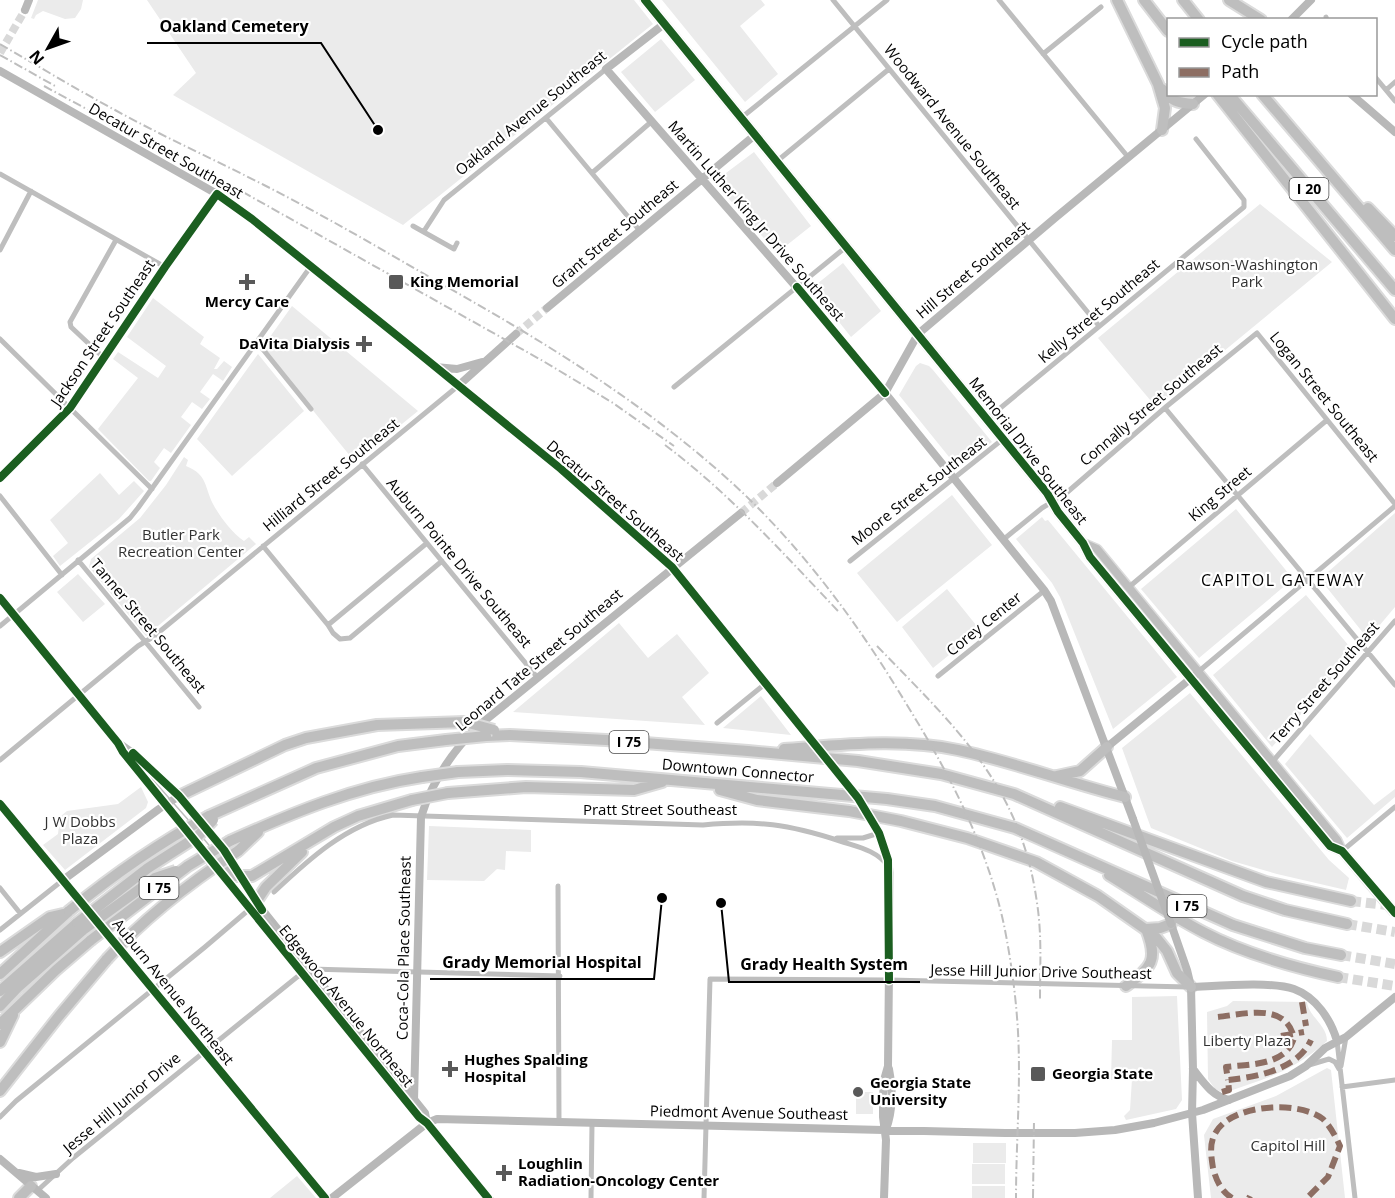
<svg xmlns="http://www.w3.org/2000/svg" width="1395" height="1198" viewBox="0 0 1395 1198" font-family="'Open Sans',sans-serif">
	<rect width="100%" height="100%" fill="#fff"/>
	<path fill="#ebebeb" d="M38,0H83L81,9L75,18L65,19L43,11L36,15L34,19L31,18Z
		M147,0H634L653,24L403,225L173,95L196,73Z
		M662,0H761L765,5L740,26L778,74L745,102Z
		M661,39L695,80L655,112L621,72Z
		M754,152L811,226L777,253L714,182Z
		M1260,204L1332,262L1156,407L1098,338Z
		M843,263L881,311L851,337L812,288Z
		M153,298L204,337L200,344L220,358L214,369H217L224,361L232,367L223,381L213,374L200,392L210,399L202,409L192,402L181,417L191,425L171,453L164,448L154,462L160,468L151,481H149L98,429L138,378L113,359L118,352L158,378L166,366L127,337Z
		M292,306L418,411L355,462L262,348Z
		M258,354L304,411L232,476L197,439Z
		M920,363L929,366L933,370L992,442L958,468L899,395L916,366Z
		M184,457L188,460L186,466C208,475 204,486 213,504C220,517 232,533 244,541L249,537L256,544L146,636L89,567L91,559L140,518L166,485Z
		M100,473L119,495L134,481L144,491L119,519L60,566L53,556L68,543L50,520Z
		M952,495L992,545L897,622L857,573Z
		M1236,509L1293,579L1199,658L1141,589Z
		M1395,513V607L1368,639L1320,579Z
		M1042,517L1045,521L1048,520L1177,677L1113,729L1060,597L1052,583L1016,539Z
		M78,574L105,604L83,622L57,592Z
		M947,589L980,630L933,668L902,627Z
		M1306,595L1355,653L1272,747L1213,675Z
		M619,623L648,658L677,634L709,673L682,697L705,725L513,712Z
		M1190,693L1329,860L1349,878L1346,890L1277,874L1232,861L1151,828L1122,748Z
		M761,696L791,735L723,728Z
		M1310,734L1374,805L1395,789V797L1347,838L1285,764Z
		M141,787L148,802L146,808L65,870L43,845L58,834L59,824L56,820L67,811L118,804Z
		M429,826L531,830V852L506,851L505,870L497,869L484,881L427,880Z
		M1177,996L1182,1100L1176,1109L1126,1120L1124,1116L1130,1110L1132,1079L1111,1080L1112,1040H1132V997Z
		M1233,1001L1307,1002C1309,1017 1327,1025 1327,1041C1294,1071 1265,1079 1224,1093L1215,1089L1208,1079L1207,1012L1227,1006Z
		M1327,1068L1331,1070L1345,1198H1211L1204,1135L1213,1119L1276,1096Z
		M856,1092H873V1114H856Z
		M973,1143H1006V1163H973Z
		M972,1164H1005V1184H972Z
		M297,1176L316,1198H270Z
		M972,1186H1005V1198H972Z"/>
	<g fill="none" stroke-linecap="round" stroke-linejoin="round">
		<path stroke="#d9d9d9" stroke-width="8" stroke-dasharray="8 4" stroke-linecap="butt" d="M0,53L25,10
			M516,334L547,308
			M741,513L777,483"/>
		<path stroke="#d9d9d9" stroke-width="10" stroke-dasharray="10 5" stroke-linecap="butt" d="M1351,901L1395,906
			M1347,924L1395,932
			M1341,955L1395,964
			M1338,977L1395,986"/>
		<g stroke="#dbdbdb" stroke-width="11">
			<path id="primary" d="M645,0L1047,493L1058,512L1083,543L1090,557L1330,846L1342,851
				M1083,543L1097,549L1337,840L1342,851L1379,895"/>
		</g>
		<g stroke="#dbdbdb" stroke-width="14">
			<path id="highway" d="M1117,0L1158,84L1165,108L1162,130
				M1144,0L1168,31
				M1183,0L1199,20
				M1229,0L1261,20
				M1162,89C1171,101 1178,103 1193,104
				M1217,94L1395,319
				M1229,94L1395,290
				M1262,94L1395,250
				M1368,208L1395,236
				M486,736L510,735L606,740L748,751L858,761L941,774L1014,794L1243,896L1285,910L1347,924
				M784,749C841,745 902,738 958,750C1014,762 1069,783 1125,797
				M458,772L507,770L581,772L887,799L935,806L1015,828L1233,925L1305,948L1341,955
				M1057,776L1080,771L1107,747
				M720,790L757,800L849,811L901,821L967,838L1036,862L1098,896L1155,936L1167,951L1177,973L1191,987
				M448,793L526,787L634,790L662,782
				M179,796L285,745L306,738L377,725L465,722
				M1060,807L1266,882L1351,901
				M209,816L316,768L398,746L446,740
				M230,841C292,813 354,787 422,777
				M238,851L258,832
				M213,864L234,876H252L334,827L358,816L412,800
				M1109,875C1140,894 1170,915 1203,932C1245,954 1292,967 1338,977
				M256,902L266,887L302,852
				M1146,929L1160,928L1171,924
				M0,952L50,917L63,914
				M0,974L69,911
				M1126,986C1151,967 1159,962 1146,929
				M0,991L77,923
				M0,1006L17,988L83,930
				M0,1024L56,970L91,940
				M0,1042L13,1015
				M0,1091L59,1016L107,959
				M19,1198L31,1186"/>
		</g>
		<path stroke="#bebebe" stroke-width="5" d="M833,0L1099,326
			M999,0L1128,157
			M1326,17L1327,20
			M1043,54L1101,7
			M1376,78L1395,101
			M1386,90L1395,82
			M546,118L640,231
			M741,118L887,0
			M776,162L889,69
			M592,173L651,122
			M0,174L165,267
			M413,226L454,249L457,243
			M424,231L444,200L606,69
			M0,250L31,191
			M0,339L152,489
			M257,342L311,409
			M104,358L71,327L70,322L116,240
			M674,387L846,247
			M1165,408L1395,685
			M987,419L1244,207V200L1196,139
			M362,464L537,677
			M0,496L62,575
			M1004,539L1042,508L1064,495L1167,406L1257,333L1395,504
			M427,543L328,625L333,633L340,639L350,638L442,561
			M263,546L328,625
			M78,560L199,707
			M850,561L1003,439
			M1129,587L1327,420
			M0,626L130,518L138,508L311,266
			M1198,672L1395,506
			M938,676L1045,590
			M717,723L765,684
			M0,760L138,646L153,637L458,386
			M1273,761L1395,621
			M837,838H863L879,833
			M1342,851L1395,807
			M558,886L559,1123
			M0,888L20,913
			M274,892C308,860 346,825 393,815L703,825C758,820 788,824 840,841C858,847 876,850 888,866
			M0,930L63,880
			M1337,1041L1355,1198
			M1309,1065L1329,1059L1335,1062L1339,1069
			M1341,1066L1346,1037
			M1342,1087L1395,1080
			M0,1117L16,1101L205,947L252,907
			M37,1191L73,1158L297,977L310,969L560,976
			M591,1198L592,1124
			M704,1198L710,979L889,980L1188,987"/>
		<path stroke="#b8b8b8" stroke-width="8" d="M25,10L29,0
			M1291,20L1311,0
			M664,24L606,69L839,336L1044,590L1051,601L1133,819
			M0,71L217,194L252,219L405,342L561,469L672,567L801,728
			M1351,94L1395,132
			M547,308L755,135
			M435,367L457,369L482,362
			M458,386L516,334
			M0,478L70,408L165,267L217,194
			M777,483L885,393L918,334L1055,218L1205,94
			M0,598L118,743L123,752L209,859
			M120,744L141,759L179,796L224,850L256,902L425,1113L427,1123
			M1107,747L1195,675
			M0,804L93,916
			M874,825L886,851L890,873L888,1066L884,1080L883,1097V1117L886,1140L884,1198
			M217,868L419,1117L427,1123L488,1198
			M63,880L159,809L179,796
			M1171,924L1187,970L1191,987L1193,1069L1192,1113L1198,1198
			M102,928L325,1198
			M1191,987C1217,986 1271,981 1294,989C1316,997 1331,1020 1337,1041
			M1193,1069C1204,1083 1211,1095 1229,1100
			M414,1101L421,817C432,781 451,753 477,727L741,513
			M886,1129C893,1111 893,1087 889,1069
			M0,1159L46,1198
			M19,1173L36,1177L56,1174
			M332,1198L427,1123L437,1119L1005,1133H1075L1115,1130L1154,1123L1203,1110L1290,1076L1306,1066L1325,1048L1346,1037L1395,997"/>
		<use href="#primary" stroke="#bebebe" stroke-width="8"/>
		<use href="#highway" stroke="#bebebe" stroke-width="10"/>
		<path stroke="#bebebe" stroke-width="1.5" d="M0,595L131,755L191,823L309,969L366,1043L493,1198
			M0,808L321,1198"/>
		<path stroke="#bebebe" stroke-width="2" stroke-dasharray="9 3 1.5 3" stroke-linecap="butt" d="M0,44C38,66 76,89 115,110C164,137 215,160 264,185C321,214 376,246 431,278C542,340 652,407 745,495C809,557 861,628 907,705C949,773 987,846 1004,925C1011,960 1016,996 1018,1032C1021,1087 1016,1143 1016,1198
			M0,55L55,86
			M44,86L105,119
			M99,111L543,361L613,403L674,446
			M665,445C729,493 782,552 838,611
			M877,646C955,727 1021,785 1037,903C1042,935 1040,967 1040,999
			M1033,1198L1034,1120"/>
		<g stroke="#dbdbdb" stroke-width="11" stroke-linecap="butt">
			<path id="primary-bridge" d="M1379,895L1394,912"/>
		</g>
		<g stroke="#dbdbdb" stroke-width="14" stroke-linecap="butt">
			<path id="highway-bridge" d="M465,722L494,730
				M446,740L486,736
				M422,777L458,772
				M412,800L448,793
				M69,911C113,875 159,843 209,816
				M77,923L148,868L198,836L213,820
				M83,930L155,878L176,871
				M91,940L188,866L230,841
				M107,959C145,917 191,882 238,851"/>
		</g>
		<path stroke="#b8b8b8" stroke-width="8" d="M801,728L858,798L874,825
			M1133,819L1171,924"/>
		<use href="#primary-bridge" stroke="#bebebe" stroke-width="8"/>
		<use href="#highway-bridge" stroke="#bebebe" stroke-width="10"/>
		<path stroke="#8d6e63" stroke-width="6" stroke-dasharray="12 6" stroke-linecap="butt" d="M1302,1002L1306,1026
			M1218,1017C1245,1014 1286,1002 1294,1038C1286,1066 1249,1064 1226,1067L1228,1080
			M1281,1036L1304,1032
			M1222,1092L1229,1090L1228,1080C1258,1077 1298,1069 1311,1040
			M1232,1198C1221,1191 1216,1180 1213,1168C1211,1155 1209,1143 1216,1132C1232,1104 1299,1100 1323,1119C1330,1126 1336,1137 1340,1146L1328,1177L1307,1198
			M1249,1198L1250,1196"/>
		<g stroke="#fff" stroke-width="11">
			<path id="cycleway" d="M645,0L1047,493L1058,512L1083,543L1090,557L1330,846L1342,851L1395,913
				M797,287L885,393
				M0,478L70,408L165,267L217,194L252,219L405,342L561,469L672,567L858,798L879,833L888,860L889,980
				M0,598L118,743L123,752L419,1117L427,1123L488,1198
				M133,753L179,796L224,850L262,910
				M0,804L325,1198"/>
		</g>
		<use href="#cycleway" stroke="#1b5e20" stroke-width="8"/>
	</g>
	<g fill="#595959" stroke="#fff" stroke-width="2">
		<path d="M244 273h6v6h6v6h-6v6h-6v-6h-6v-6h6z"/>
		<rect x="388" y="274" width="16" height="16" rx="3"/>
		<path d="M361 335h6v6h6v6h-6v6h-6v-6h-6v-6h6z"/>
		<path d="M447 1060h6v6h6v6h-6v6h-6v-6h-6v-6h6z"/>
		<rect x="1030" y="1066" width="16" height="16" rx="3"/>
		<circle cx="858" cy="1092" r="6"/>
		<path d="M501 1164h6v6h6v6h-6v6h-6v-6h-6v-6h6z"/>
	</g>
	<g text-anchor="middle" stroke-width="4.5" stroke-linejoin="round" paint-order="stroke">
		<g fill="#fff" stroke="#4c4c4c" stroke-width="1.5">
			<rect x="1289.5" y="178" width="39" height="22" rx="4.5"/>
			<rect x="609.5" y="731" width="39" height="22" rx="4.5"/>
			<rect x="139.5" y="877" width="39" height="22" rx="4.5"/>
			<rect x="1167.5" y="895" width="39" height="22" rx="4.5"/>
		</g>
		<g font-size="14" font-weight="bold" fill="#000">
			<text x="1309" y="194">I 20</text>
			<text x="629" y="747">I 75</text>
			<text x="159" y="893">I 75</text>
			<text x="1187" y="911">I 75</text>
		</g>
		<g font-size="15" fill="#000" stroke="#fff">
			<text transform="translate(531 113) rotate(-39)" y="5">Oakland Avenue Southeast</text>
			<text transform="translate(952 127) rotate(51)" y="5">Woodward Avenue Southeast</text>
			<text transform="translate(166 151) rotate(30)" y="5">Decatur Street Southeast</text>
			<text transform="translate(756 221) rotate(49)" y="5">Martin Luther King Jr Drive Southeast</text>
			<text transform="translate(615 234) rotate(-40)" y="5">Grant Street Southeast</text>
			<text transform="translate(973 270) rotate(-40)" y="5">Hill Street Southeast</text>
			<text transform="translate(1099 311) rotate(-40)" y="5">Kelly Street Southeast</text>
			<text transform="translate(103 333) rotate(-56)" y="5">Jackson Street Southeast</text>
			<text transform="translate(1324 397) rotate(51)" y="5">Logan Street Southeast</text>
			<text transform="translate(1151 405) rotate(-40)" y="5">Connally Street Southeast</text>
			<text transform="translate(1028 451) rotate(52)" y="5">Memorial Drive Southeast</text>
			<text transform="translate(331 475) rotate(-39)" y="5">Hilliard Street Southeast</text>
			<text transform="translate(919 491) rotate(-38)" y="5">Moore Street Southeast</text>
			<text transform="translate(1220 494) rotate(-40)" y="5">King Street</text>
			<text transform="translate(615 501) rotate(41)" y="5">Decatur Street Southeast</text>
			<text transform="translate(459 563) rotate(50)" y="5">Auburn Pointe Drive Southeast</text>
			<text transform="translate(984 624) rotate(-39)" y="5">Corey Center</text>
			<text transform="translate(148 626) rotate(50)" y="5">Tanner Street Southeast</text>
			<text transform="translate(539 660) rotate(-40)" y="5">Leonard Tate Street Southeast</text>
			<text transform="translate(1325 683) rotate(-49)" y="5">Terry Street Southeast</text>
			<text transform="translate(738 771) rotate(5)" y="5">Downtown Connector</text>
			<text x="660" y="815">Pratt Street Southeast</text>
			<text transform="translate(404 948) rotate(-89)" y="5">Coca-Cola Place Southeast</text>
			<text transform="translate(1041 972) rotate(1)" y="5">Jesse Hill Junior Drive Southeast</text>
			<text transform="translate(173 992) rotate(51)" y="5">Auburn Avenue Northeast</text>
			<text transform="translate(346 1006) rotate(51)" y="5">Edgewood Avenue Northeast</text>
			<text transform="translate(122 1103) rotate(-40)" y="5">Jesse Hill Junior Drive</text>
			<text transform="translate(749 1113) rotate(1)" y="5">Piedmont Avenue Southeast</text>
		</g>
		<g font-size="15" fill="#323232" stroke="#fff">
			<text x="1247" y="270">Rawson-Washington<tspan x="1247" dy="17">Park</tspan></text>
			<text x="181" y="540">Butler Park<tspan x="181" dy="17">Recreation Center</tspan></text>
			<text x="80" y="827">J W Dobbs<tspan x="80" dy="17">Plaza</tspan></text>
			<text x="1247" y="1046">Liberty Plaza</text>
			<text x="1288" y="1151">Capitol Hill</text>
		</g>
		<g font-size="15" font-weight="bold" fill="#000" stroke="#fff" text-anchor="start">
			<text x="410" y="287">King Memorial</text>
			<text x="247" y="307" text-anchor="middle">Mercy Care</text>
			<text x="350" y="349" text-anchor="end">DaVita Dialysis</text>
			<text x="464" y="1065">Hughes Spalding<tspan x="464" dy="17">Hospital</tspan></text>
			<text x="1052" y="1079">Georgia State</text>
			<text x="870" y="1088">Georgia State<tspan x="870" dy="17">University</tspan></text>
			<text x="518" y="1169">Loughlin<tspan x="518" dy="17">Radiation-Oncology Center</tspan></text>
		</g>
		<g font-size="16" letter-spacing="1.5" fill="#000" stroke="#fff">
			<text x="1283" y="586">CAPITOL GATEWAY</text>
		</g>
	</g>
	<path fill="none" stroke="#000" stroke-width="2" d="M378 130L321 43H147M662 898L654 979H430M721 903L729 982H920"/>
	<g fill="#000" stroke="#fff" stroke-width="2">
		<circle cx="378" cy="130" r="6"/>
		<circle cx="662" cy="898" r="6"/>
		<circle cx="721" cy="903" r="6"/>
	</g>
	<g font-size="16" text-anchor="middle" font-weight="bold" fill="#000" stroke="#fff" stroke-width="4.5" stroke-linejoin="round" paint-order="stroke">
		<text x="234" y="32">Oakland Cemetery</text>
		<text x="542" y="968">Grady Memorial Hospital</text>
		<text x="824" y="970">Grady Health System</text>
	</g>
	<rect x="1167" y="18" width="210" height="78" fill="#ffffff" stroke="#999999" stroke-width="1.5"/>
	<rect x="1179" y="38" width="30" height="9" fill="#1b5e20" stroke="#999999" stroke-width="1.5"/>
	<text x="1221" y="48" font-size="18" fill="#000000">Cycle path</text>
	<rect x="1179" y="68" width="30" height="9" fill="#8d6e63" stroke="#999999" stroke-width="1.5"/>
	<text x="1221" y="78" font-size="18" fill="#000000">Path</text>
	<g transform="translate(48 48) rotate(230)" stroke="#ffffff" stroke-width="4.5" paint-order="stroke">
	<path d="M0-4.5L10 22L0 15L-10 22Z" fill="#000000"/>
	<text y="-9" font-size="16" font-weight="bold" text-anchor="middle" fill="#000000">N</text>
	</g>
</svg>
